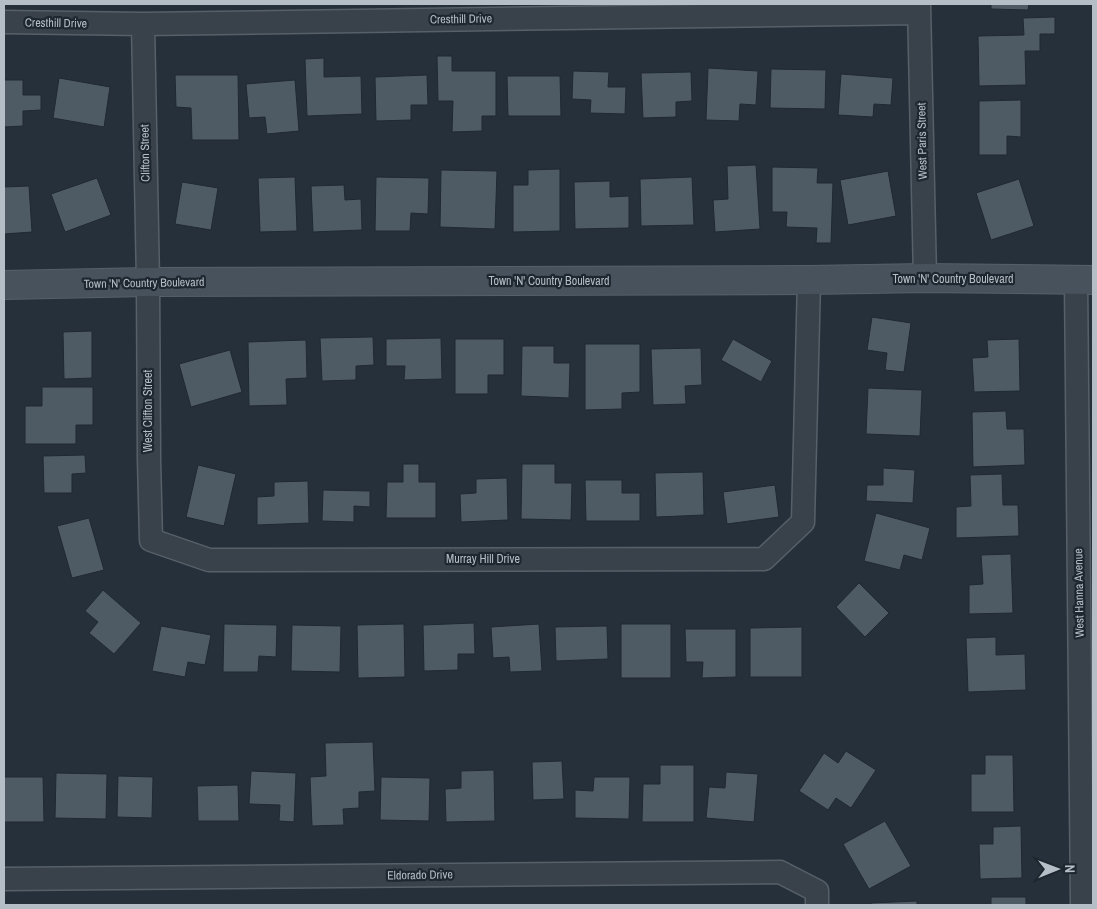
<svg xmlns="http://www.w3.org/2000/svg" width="1097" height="909" viewBox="0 0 1097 909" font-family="'Archivo Narrow',sans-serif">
	<rect width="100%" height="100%" fill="#26303a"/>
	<path fill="#4e5b65" stroke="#202932" d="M991,4H1029L1028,10L991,9Z
		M1055,17V34H1040V51H1025L1026,85L979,86L978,36L1024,35L1023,18Z
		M437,56H452V71H496V116H482V131L452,132L453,101H438Z
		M324,58V77L361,76L362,114L307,116L305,59Z
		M708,68L758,71L756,105L740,104L739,121L706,120Z
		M771,69L826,70L825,109L770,108Z
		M573,71L609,72L608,87H626L625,114L590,113L591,100L572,99Z
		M691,72L692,101L676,102V117L643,118L641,73Z
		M841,74L893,78L891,105L874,104L873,117L838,115Z
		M175,75H238L239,140H192L191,108L176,107Z
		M427,75L428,105H411V120L376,121L375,77Z
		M507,76H560L561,116H508Z
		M59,78L110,87L104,127L53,118Z
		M4,80H23V95H41V110L23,111V126L4,127Z
		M295,80L299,131L267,134L265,117L249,118L246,84Z
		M1021,100V137L1007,136V155H979V101Z
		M756,165L760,229L715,232L713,200L728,199L727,166Z
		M772,167L818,168L817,183H833L831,243H816L817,228L786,227L787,212H772Z
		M560,169V231L513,232V185H528V170Z
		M441,170L497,171L495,229L440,227Z
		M888,171L896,216L848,225L840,180Z
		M295,177L297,231L260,232L258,178Z
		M376,177L429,178L428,214L411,213L410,231H375Z
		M692,177L694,225L641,226L640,179Z
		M97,178L111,215L65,232L51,194Z
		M1019,179L1034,226L991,240L976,193Z
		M610,181V197L629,196V228L575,229L574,182Z
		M182,182L218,188L211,230L175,224Z
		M344,185L345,200L361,199L362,230L313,232L311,186Z
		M29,186L32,232L4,234V187Z
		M872,317L911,323L904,372L885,370L887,353L867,350Z
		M92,331V378L64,379L63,332Z
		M373,337L374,365L356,366V380L322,381L320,338Z
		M441,338L442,379L404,380L405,366H386V339Z
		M455,339H504V375H488V394H455Z
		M733,339L772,361L761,382L721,360Z
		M1019,339L1020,391L974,392L972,358L988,357L987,340Z
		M306,340L307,378L286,379L287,405L249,406L248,342Z
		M585,344H640V392L622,393V409L585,410Z
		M522,346H554V363H570L569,398L521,396Z
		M701,348L702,385L685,386L686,404L653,405L651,349Z
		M230,350L242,392L191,407L179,364Z
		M42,387H93V425H76V444H25V406H42Z
		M868,388L922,390L920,436L866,434Z
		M1006,411L1007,429H1024L1025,465L973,467L972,412Z
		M85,455L86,473L72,474V493H44L43,456Z
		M403,464H419V482H436V518H386L387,482H403Z
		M522,464H555V483H572L571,520L521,519Z
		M198,465L236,474L224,526L186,517Z
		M883,468L915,470L913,503L866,501L867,485H883Z
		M703,472L704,515L656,517L655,473Z
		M1002,474L1003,505H1018L1019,536L956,538V507L971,506L970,475Z
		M507,478L508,520L461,522L460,494L476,493V479Z
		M585,480H622V493H640V521H586Z
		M308,481L309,523L257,525V497L274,496V482Z
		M775,485L779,517L727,524L723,492Z
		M323,490L370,491V507L354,506V522L322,521Z
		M876,513L930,528L922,560L904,555L900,570L864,561Z
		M89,518L104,570L72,578L57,526Z
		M1011,554L1013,613L969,614V585L983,584L981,555Z
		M859,583L889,613L865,637L836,607Z
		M103,590L141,623L114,654L89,633L98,622L85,611Z
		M474,623L475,654H458V670L424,671L423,625Z
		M224,624L277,625L276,657L259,656L258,672H223Z
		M404,624L405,677L358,678L357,625Z
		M539,624L542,671L510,672L509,657L493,658L491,627Z
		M621,624H671V678H621Z
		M292,625L341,626L340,672L291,671Z
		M161,626L211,635L205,665L188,662L185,677L152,671Z
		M607,626L608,659L556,661L555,627Z
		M802,627V677H750V628Z
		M685,629H736V677L702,678L703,662H686Z
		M996,637V655L1025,654L1026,690L968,692L966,638Z
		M373,742L375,791L359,792V808L343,809L344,825L312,826L310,777L326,776L325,743Z
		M846,751L876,770L851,808L836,798L828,810L799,791L824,753L838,763Z
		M985,755H1013L1014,812H971V774H985Z
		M562,761L564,799L533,800L532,762Z
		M660,765H694V822H642L643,784H660Z
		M494,770L495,821L446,822L445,789L461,788V771Z
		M251,771L296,773L294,822L279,821L280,805L249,804Z
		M726,772L758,774L754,822L706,818L709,787L725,788Z
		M56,773L107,774L106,819L55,818Z
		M118,776L153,777L152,818L117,817Z
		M4,777H43L44,822H4Z
		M381,777L430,778L429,821L380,820Z
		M594,777H630L629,819L575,818V790L593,791Z
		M238,785L239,821H198L197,786Z
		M885,821L911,866L869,889L843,844Z
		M1021,826L1022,878L980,879L979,844H993V827Z
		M991,897H1026V905H991Z
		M917,901V905H871V903Z"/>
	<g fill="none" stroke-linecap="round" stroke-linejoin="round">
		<g stroke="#576069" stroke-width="25">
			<path id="street" d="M919,4L925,278
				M4,22L143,24L919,13
				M143,24L148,282L149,459L151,540L209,560L764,559L803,522L809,280
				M1076,280L1082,905
				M4,879L780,872L817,891V905"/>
		</g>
		<g stroke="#576069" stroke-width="30">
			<path id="secondary" d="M4,285L148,282L809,280L925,278L1093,280"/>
		</g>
		<use href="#street" stroke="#39424b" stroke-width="22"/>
		<use href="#secondary" stroke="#48525d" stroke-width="28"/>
	</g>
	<g text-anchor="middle" stroke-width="4.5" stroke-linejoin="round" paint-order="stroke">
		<g font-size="12" fill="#b5bdc6" stroke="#1e2730">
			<text transform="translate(461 19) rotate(-1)" y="4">Cresthill Drive</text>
			<text transform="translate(56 23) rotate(1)" y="4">Cresthill Drive</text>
			<text transform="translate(922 141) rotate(-91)" y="4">West Paris Street</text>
			<text transform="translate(145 153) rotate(-91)" y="4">Clifton Street</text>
			<text x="953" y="283">Town 'N' Country Boulevard</text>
			<text x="549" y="285">Town 'N' Country Boulevard</text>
			<text transform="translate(144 283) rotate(-1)" y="4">Town 'N' Country Boulevard</text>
			<text transform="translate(148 411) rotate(-90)" y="4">West Clifton Street</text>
			<text x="483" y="563">Murray Hill Drive</text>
			<text transform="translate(1079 593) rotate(-91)" y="4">West Hanna Avenue</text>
			<text transform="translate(420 875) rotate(-1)" y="4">Eldorado Drive</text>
		</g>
	</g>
	<rect width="1097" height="909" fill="none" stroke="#b5bdc6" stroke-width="10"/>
	<g transform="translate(1057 869) rotate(89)" stroke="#1e2730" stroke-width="4" paint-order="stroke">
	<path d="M0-4L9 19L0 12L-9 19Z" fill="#b5bdc6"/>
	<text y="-8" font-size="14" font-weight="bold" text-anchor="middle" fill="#b5bdc6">N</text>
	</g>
</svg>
